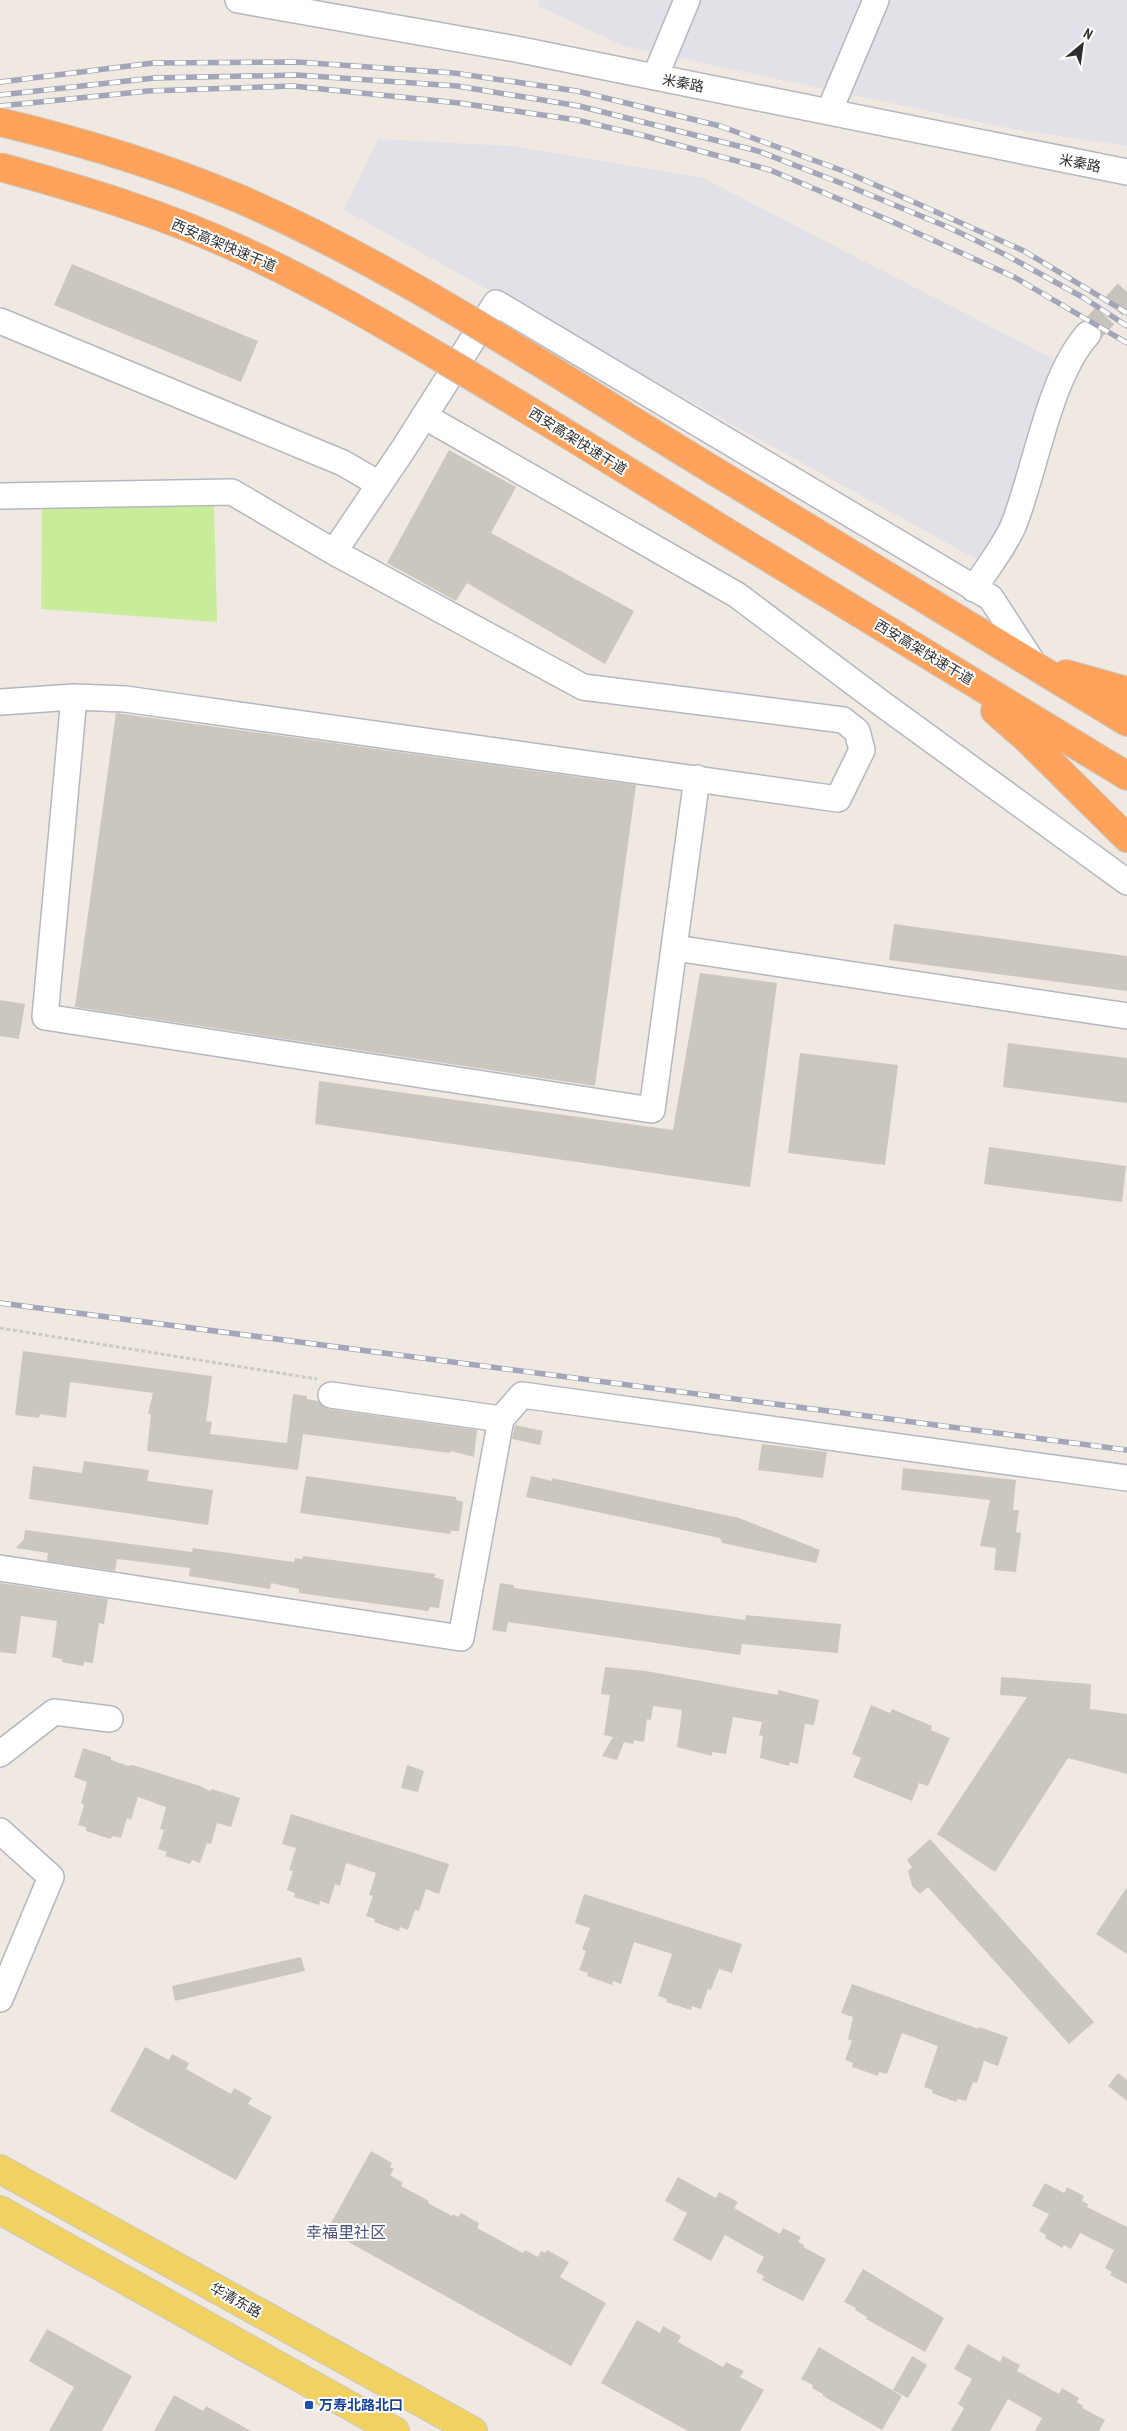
<svg xmlns="http://www.w3.org/2000/svg" width="1127" height="2431" viewBox="0 0 1127 2431" font-family="'PT Sans Narrow','Noto Sans SC',sans-serif">
	<rect width="100%" height="100%" fill="#efe9e1"/>
	<path fill="#e3e1e8" d="M539,0H1127V146L1012,129L623,46L539,6Z
		M378,139L512,146L703,178L1059,362L996,570L344,210Z"/>
	<path fill="#c9ec9a" d="M214,503L217,622L41,609L42,504Z"/>
	<path fill="#cbc7bf" d="M72,264L258,341L241,382L54,305Z
		M449,450L516,487L491,533L634,611L605,664L467,583L456,601L387,563Z
		M116,713L636,785L595,1086L75,1007Z
		M894,924L1127,956V991L889,960Z
		M700,973L777,983L750,1187L315,1124L319,1081L673,1130Z
		M0,1000L25,1004L19,1039L0,1036Z
		M1008,1043L1127,1058V1103L1003,1087Z
		M800,1053L898,1065L885,1165L788,1153Z
		M989,1147L1126,1166L1122,1202L984,1184Z
		M23,1351L212,1376L206,1421L212,1422L210,1434L287,1443L293,1394L307,1396V1399L318,1401L323,1407L329,1409L477,1430L474,1457L451,1451L450,1453L303,1434L298,1470L147,1451L151,1414H148L153,1393L70,1382L66,1418L40,1414L39,1418L15,1415Z
		M515,1425L543,1431L540,1445L512,1439Z
		M762,1444L827,1452L823,1478L758,1470Z
		M84,1461L149,1470L147,1481L213,1490L208,1525L29,1499L33,1466L82,1473Z
		M903,1468L1016,1480L1013,1510H1019L1016,1532L1021,1533L1016,1572L994,1570L996,1548L980,1546L990,1500L901,1490Z
		M306,1476L456,1497V1500L463,1502L459,1531H451L450,1534L300,1513Z
		M531,1476L552,1481V1478L739,1518L820,1550L816,1563L722,1543L720,1538L526,1497Z
		M25,1530L192,1552L193,1548L294,1562L295,1558L302,1559L303,1556L436,1574L434,1577L444,1580L439,1608L430,1607L428,1611L299,1593V1589L271,1583L270,1589L189,1576L190,1568L117,1559L115,1571L47,1561L48,1553L16,1548L24,1539Z
		M0,1583L108,1599L104,1624L99,1623L93,1663L84,1662L83,1666L62,1662V1659L52,1657L57,1621L21,1616L16,1654L0,1652Z
		M500,1583L514,1585V1588L745,1620L746,1615L841,1624L838,1653L742,1644L740,1655L508,1622L506,1632L492,1630Z
		M605,1667L646,1671L778,1695V1690L819,1700L814,1725L805,1724L798,1764L790,1762L789,1766L760,1758L763,1736L759,1735L762,1722L733,1717L726,1754L712,1752V1756L677,1747L682,1710L653,1706L651,1720L647,1719L644,1742L634,1740L633,1744L624,1742L617,1760L602,1756L613,1737L604,1735L610,1695L601,1694Z
		M1001,1677L1091,1684L1090,1709L1127,1714V1774L1068,1758L995,1872L937,1834L1027,1697L1000,1695Z
		M871,1705L890,1713L892,1709L932,1726L931,1730L950,1738L928,1786L919,1783L912,1801L853,1777L861,1758L852,1754Z
		M83,1748L111,1757V1760L128,1766L133,1765L200,1786L210,1791L212,1789L240,1798L231,1827L217,1823L211,1844L207,1843L200,1863L192,1860L190,1864L165,1856L167,1852L158,1849L164,1830L160,1829L166,1807L138,1797L131,1820L127,1818L121,1838L113,1836L110,1839L86,1831V1827L78,1825L84,1805L81,1803L87,1782L74,1777Z
		M407,1765L424,1771L418,1792L401,1788Z
		M291,1814L449,1864L439,1894L426,1889L419,1911L415,1910L408,1930L400,1927L399,1931L374,1922L375,1919L366,1916L373,1896L369,1895L376,1873L346,1863L340,1886L335,1884L329,1904L320,1901L319,1905L294,1897L295,1893L287,1890L293,1871L289,1870L296,1848L282,1844Z
		M930,1839L1094,2022L1069,2044L928,1887L920,1894L912,1886L908,1871L912,1867L907,1860Z
		M1127,1887V1954L1096,1934Z
		M584,1894L742,1944L732,1973L719,1969L711,1990L708,1989L701,2009L692,2006L691,2010L666,2002L667,1999L658,1996L672,1954L634,1942L621,1984L613,1981L612,1985L587,1976L588,1973L579,1970L586,1951L582,1949L590,1928L575,1923Z
		M301,1957L305,1971L175,2001L172,1986Z
		M852,1984L979,2029V2027L1008,2037L998,2066L984,2061L977,2083L973,2082L966,2101L958,2099L956,2102L932,2093L933,2090L924,2087L938,2046L902,2033L887,2074L879,2072L878,2076L852,2067L853,2063L845,2060L852,2041L848,2039L853,2017L841,2013Z
		M145,2047L169,2060L172,2054L189,2063L186,2069L231,2094L234,2088L252,2098L248,2104L272,2117L236,2180L110,2111Z
		M1118,2073L1127,2080V2101L1108,2086Z
		M371,2151L392,2163L390,2167L394,2169L390,2175L403,2183L401,2186L429,2201L428,2203L452,2216L453,2214L458,2217L461,2213L479,2223L477,2228L523,2253L525,2250L538,2257L541,2251L545,2253L547,2250L569,2262L560,2277L606,2303L571,2366L327,2230Z
		M678,2177L716,2198L719,2192L738,2202L734,2208L780,2234L783,2228L801,2237L798,2242L804,2245L803,2247L826,2259L803,2301L762,2280L764,2276L756,2272L764,2257L725,2235L711,2261L673,2240L687,2213L665,2201Z
		M1045,2183L1064,2193L1067,2187L1084,2196L1082,2201L1088,2204L1087,2207L1127,2227V2284L1110,2275L1112,2272L1105,2268L1114,2250L1080,2233L1071,2249L1064,2245L1062,2248L1045,2238L1046,2235L1039,2231L1049,2214L1032,2206Z
		M863,2269L944,2318L925,2352L866,2319L867,2317L855,2310L856,2308L844,2302Z
		M637,2320L660,2333L663,2326L681,2336L678,2342L723,2367L726,2362L744,2371L740,2377L764,2390L740,2431H688L601,2383Z
		M47,2329L132,2376L102,2431H49L74,2387L29,2361Z
		M968,2344L1000,2362L1003,2356L1020,2365L1017,2371L1059,2394L1062,2388L1079,2398L1077,2402L1083,2406L1082,2408L1105,2420L1099,2431H1035L1042,2418L1008,2399L990,2431H951L964,2408L958,2404L972,2379L954,2369Z
		M819,2347L902,2396L882,2430L823,2396V2394L812,2388L813,2385L801,2379Z
		M912,2356L927,2365L908,2398L893,2390Z
		M174,2395L203,2411L206,2406L251,2431H154Z"/>
	<g fill="none" stroke-linecap="round" stroke-linejoin="round">
		<path stroke="#c8c4bd" stroke-width="25" stroke-dasharray="25 12" stroke-linecap="butt" d="M1088,334L1127,292"/>
		<g stroke="#b4b7c1" stroke-width="28">
			<path id="minor" d="M238,0L516,49L1127,172
				M655,77L687,0
				M829,112L876,0
				M0,321L343,463L379,484
				M424,416L737,595L881,703L1127,882
				M0,496L232,492L334,552L404,448L496,303L991,598L1035,666
				M974,589C986,569 1006,545 1014,524C1036,468 1049,377 1088,334
				M74,697L45,1017L652,1110L697,778
				M0,702L74,697L125,699L838,799L862,750L857,731L843,720L583,687L334,552
				M675,948L1127,1016
				M331,1395L501,1419
				M0,1568L461,1638L501,1419L522,1395L1127,1478
				M0,1754L54,1712L110,1719
				M0,1831L51,1877L0,1999"/>
		</g>
		<g stroke="#c9c9c9" stroke-width="30">
			<path id="major" d="M0,2169L473,2431
				M0,2210L395,2431"/>
		</g>
		<g stroke="#c9c9c9" stroke-width="30">
			<path id="highway" d="M746,490L1127,722
				M723,530L1127,776
				M1066,674L1127,691
				M995,711L1027,739L1127,838"/>
		</g>
		<path stroke="#c9c9c9" stroke-width="3" stroke-dasharray="4 2.5" stroke-linecap="butt" d="M0,1328L317,1379"/>
		<use href="#minor" stroke="#fff" stroke-width="25"/>
		<use href="#major" stroke="#f2d163" stroke-width="28"/>
		<use href="#highway" stroke="#ffa35c" stroke-width="28"/>
		<g stroke="#a3a6b8" stroke-width="5.5">
			<path id="rail" d="M0,82L153,63L297,62L454,73L577,91L720,126L846,172L1024,251L1127,313
				M0,95L154,78L297,75L457,86L579,106L758,151L851,187L950,228L1006,255L1084,298L1127,326
				M0,106L148,91L293,86L459,103L577,120L645,136L770,170L893,222L1014,277L1127,343
				M0,1303L1127,1450"/>
		</g>
		<use href="#rail" stroke="#fff" stroke-width="4" stroke-dasharray="11" stroke-linecap="butt"/>
		<g stroke="#c9c9c9" stroke-width="30" stroke-linecap="butt">
			<path id="highway-bridge" d="M0,122C80,141 165,167 240,199C419,277 579,391 746,490
				M0,167C81,189 163,214 239,249C309,281 375,319 441,358C536,414 629,472 723,530"/>
		</g>
		<use href="#highway-bridge" stroke="#ffa35c" stroke-width="28"/>
	</g>
	<rect fill="#1a4fb4" stroke="#fff" stroke-width="2" x="304" y="2400" width="10" height="10" rx="2.5"/>
	<g text-anchor="middle" stroke-width="4" stroke-linejoin="round" paint-order="stroke">
		<g font-size="14" fill="#2e2e2e" stroke="#fff">
			<text transform="translate(683 83) rotate(11)" y="5">米秦路</text>
			<text transform="translate(1080 163) rotate(11)" y="5">米秦路</text>
			<text transform="translate(224 245) rotate(23)" y="5">西安高架快速干道</text>
			<text transform="translate(578 441) rotate(32)" y="5">西安高架快速干道</text>
			<text transform="translate(924 652) rotate(31)" y="5">西安高架快速干道</text>
			<text transform="translate(236 2300) rotate(29)" y="5">华清东路</text>
		</g>
		<g font-size="14" font-weight="bold" fill="#164399" stroke="#fff" text-anchor="start">
			<text x="319" y="2410">万寿北路北口</text>
		</g>
		<g font-size="16" fill="#4d5680" stroke="#fff">
			<text x="346" y="2238">幸福里社区</text>
		</g>
	</g>
	<g transform="translate(1082 45) rotate(29)" stroke="#ffffff" stroke-width="4" paint-order="stroke">
	<path d="M0-4L9 19L0 12L-9 19Z" fill="#2e2e2e"/>
	<text y="-8" font-size="14" font-weight="bold" text-anchor="middle" fill="#2e2e2e">N</text>
	</g>
</svg>
